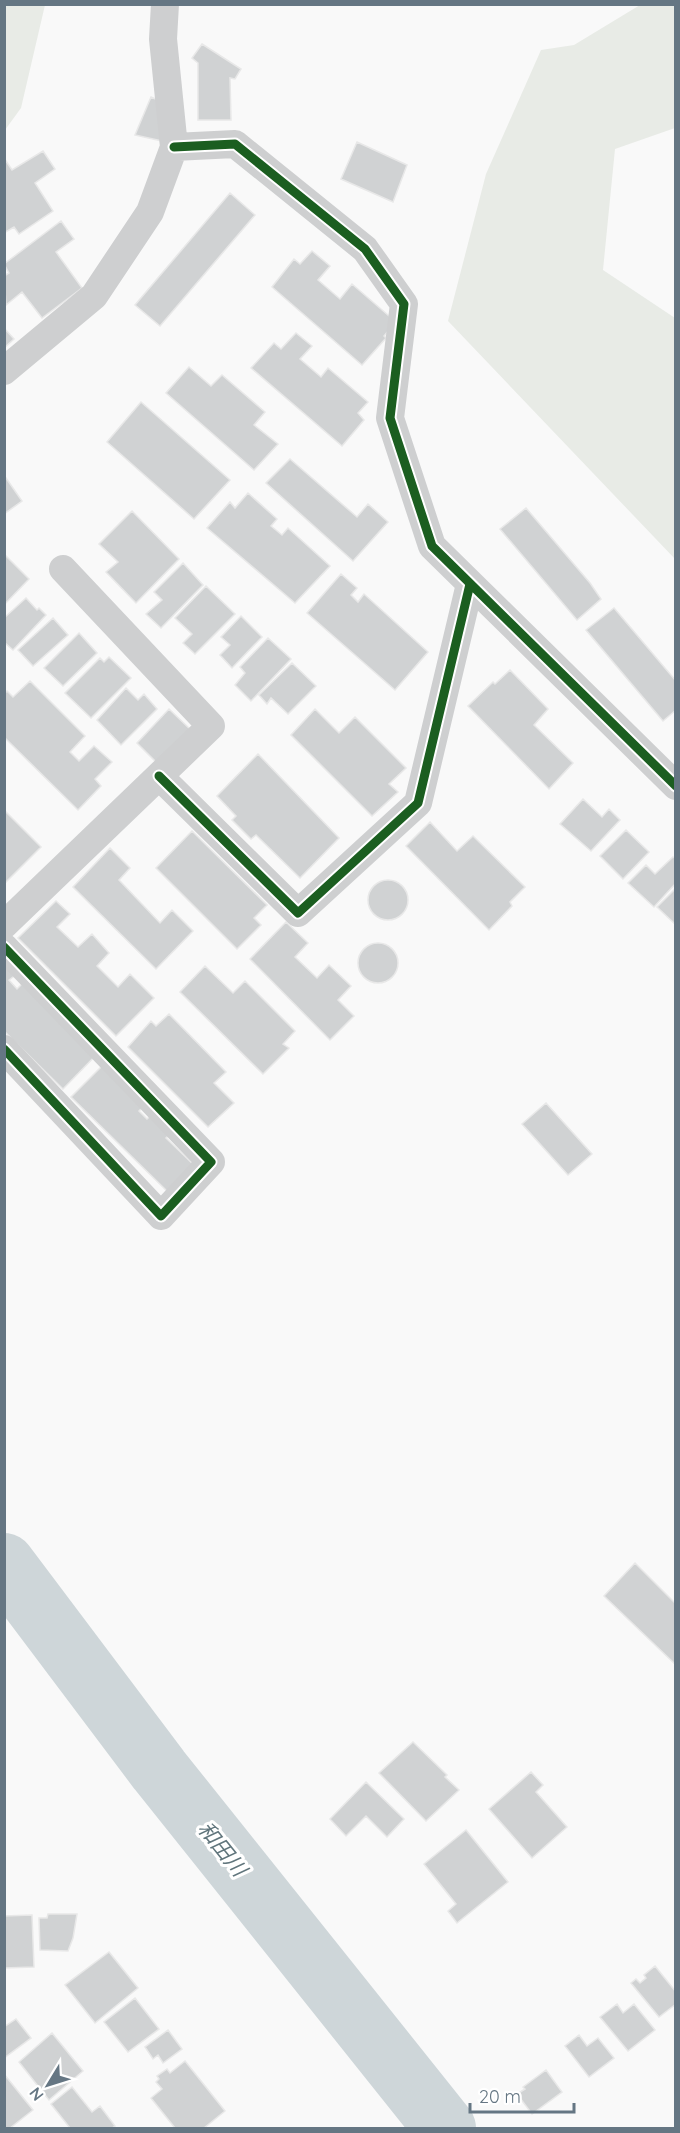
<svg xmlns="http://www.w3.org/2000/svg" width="680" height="2133" viewBox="0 0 680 2133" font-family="Quicksand,'Noto Sans JP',sans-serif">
	<rect width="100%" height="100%" fill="#f9f9f9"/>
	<path fill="#e8ebe6" d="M5,4L45,5L21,108L5,130Z
		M640,5H675V128L615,149L603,270L675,318V559L448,321L486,174L541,50L574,45Z"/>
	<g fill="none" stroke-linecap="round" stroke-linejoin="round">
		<path stroke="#ced6d9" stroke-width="62" d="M4,1564L159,1770L445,2128"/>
	</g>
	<path fill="#d0d2d3" stroke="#e8e8e8" stroke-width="1.5" d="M202,44L241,69L235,79L230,78L231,120H198V63L192,58Z
		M151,97L160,101L162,141L135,135Z
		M357,142L407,165L393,202L341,179Z
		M43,151L55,169L35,183L53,211L19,234L14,227L4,233V158L12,170Z
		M230,193L255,215L160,326L135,305Z
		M61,221L74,239L56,252L82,288L42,318L22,292L6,305L4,276L9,273L4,264Z
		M312,251L330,266L318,280L340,299L352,284L396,322L384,336L386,338L362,365L272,287L294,259L300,264Z
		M4,328L14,339L4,348Z
		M296,333L312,346L300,359L321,377L328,368L368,402L358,413L364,420L342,446L251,368L274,343L281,349Z
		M189,367L211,386L222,375L265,412L254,425L278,444L254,470L166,393Z
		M141,402L230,480L194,519L107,442Z
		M290,459L357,517L368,504L388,522L353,561L266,483Z
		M6,478L22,501L4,514V479Z
		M248,493L277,519L271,526L282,535L288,528L330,566L295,603L207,528L230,502L235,508Z
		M526,508L590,583L601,599L577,620L500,529Z
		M132,511L179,559L136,603L106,572L118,562L99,544Z
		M4,554L29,579L4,605Z
		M183,563L203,585L161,628L146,614L162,600L154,592Z
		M341,574L357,588L351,595L358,602L364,594L428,652L395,690L307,613Z
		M206,586L235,614L195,654L183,643L192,634L175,618Z
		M26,598L37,610L39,608L46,615L13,650L4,642V618Z
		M614,608L676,681V710L663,721L586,630Z
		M241,616L262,637L232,668L220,655L230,645L221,637Z
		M53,618L68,635L33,666L18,650Z
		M79,633L97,653L63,686L44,668Z
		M268,638L291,659L251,701L235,685L245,673L240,667Z
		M109,657L131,678L91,718L65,693L100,658L104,662Z
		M292,663L316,686L288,714L271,698L267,704L259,695Z
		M510,670L548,709L534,725L573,763L549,789L468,706L493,682L495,684Z
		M30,681L85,736L70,752L79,761L94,746L112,762L95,779L101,786L78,810L4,737V694L7,691L13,697Z
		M126,688L138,700L144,694L157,709L121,745L97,720Z
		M169,709L192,731L159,765L137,743Z
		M315,709L339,733L355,717L406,768L389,784L398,792L372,816L291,735Z
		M258,754L339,838L300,878L256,835L251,839L232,820L236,816L217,796Z
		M583,799L602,817L609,809L620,820L591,851L560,824Z
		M4,810L41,847L4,884Z
		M430,822L457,851L473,836L525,887L510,902L512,906L489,930L406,846Z
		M626,830L649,852L623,879L600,856Z
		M192,831L267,905L254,918L261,925L237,949L156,868Z
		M110,848L130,868L119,880L160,923L172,910L193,931L156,969L73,887Z
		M673,857L676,859V883L654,907L628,883L646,865L655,874Z
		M368 900a20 20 0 1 1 40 0a20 20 0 1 1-40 0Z
		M676,888V925L657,907Z
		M56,901L70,914L57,927L78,947L92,934L109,953L97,966L118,987L130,974L154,998L116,1036L18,938Z
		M286,922L308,943L295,957L317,978L329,965L351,986L338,1000L354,1016L330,1040L250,959Z
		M358 963a20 20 0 1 1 40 0a20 20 0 1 1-40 0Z
		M4,954L22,970L9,980L17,989L28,978L102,1049L63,1089L4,1031Z
		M205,966L233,993L245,981L295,1031L283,1044L289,1048L263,1074L180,992Z
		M169,1014L226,1072L214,1083L234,1103L208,1127L128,1047L151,1021L156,1026Z
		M107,1061L148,1102L139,1111L147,1119L160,1107L178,1126L166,1138L196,1167L170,1194L71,1097Z
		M546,1103L592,1154L568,1175L522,1124Z
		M635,1563L676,1604V1665L604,1596Z
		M413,1742L447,1775L445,1777L459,1790L426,1821L379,1773Z
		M531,1772L543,1785L536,1792L567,1827L532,1858L489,1809Z
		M366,1782L404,1819L387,1837L366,1816L346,1836L330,1819Z
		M466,1830L508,1882L457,1923L448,1911L456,1904L424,1864Z
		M48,1914H77L73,1938L68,1951L40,1950L39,1918H47Z
		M32,1915L34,1967L4,1968V1916Z
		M109,1952L138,1988L95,2023L65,1985Z
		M655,1966L676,1992V2004L659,2017L631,1983L636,1979L640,1983L646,1978L644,1975Z
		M135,1998L159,2029L128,2052L104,2022Z
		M617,2004L623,2013L634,2004L655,2030L628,2051L600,2017Z
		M16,2019L31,2038L4,2058V2027Z
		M168,2030L182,2049L163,2063L158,2055L153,2059L145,2047Z
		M52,2033L83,2071L49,2100L19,2062Z
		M579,2035L587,2046L598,2038L614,2058L589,2077L565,2046Z
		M185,2061L225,2111L204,2128H175L151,2098L162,2089L156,2082L159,2079L157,2076L167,2069L170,2073Z
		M546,2070L562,2092L532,2114L517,2094L525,2089L523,2087Z
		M4,2074L33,2110L10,2128H4Z
		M72,2087L92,2112L100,2106L115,2126L112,2128H70L51,2104Z"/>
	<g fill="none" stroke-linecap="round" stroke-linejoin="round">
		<path stroke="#cecfd0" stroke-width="28" d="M174,147L235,144L365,249L404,304L390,418L432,546L676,786
			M4,371L94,296L150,212L174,147L163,39L165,4
			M159,776L298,913L418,803L470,584
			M4,925L211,726L63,569
			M4,947L211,1162L161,1216L4,1049"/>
		<g stroke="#fff" stroke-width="13">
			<path id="cycleway" d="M174,147L235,144L365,249L404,304L390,418L432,546L676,786
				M159,776L298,913L418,803L470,584
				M4,947L211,1162L161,1216L4,1049"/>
		</g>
		<use href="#cycleway" stroke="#1b5e20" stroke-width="9"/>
	</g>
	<g text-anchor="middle" stroke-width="6" stroke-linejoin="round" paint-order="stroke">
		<g font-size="21" font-style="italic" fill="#60757c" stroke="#fff">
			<text transform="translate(222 1849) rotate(51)" y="7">和田川</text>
		</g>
	</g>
	<rect width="680" height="2133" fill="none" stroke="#657683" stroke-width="12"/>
	<g transform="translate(48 2085) rotate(232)" stroke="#ffffff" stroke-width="4.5" paint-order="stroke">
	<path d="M0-4.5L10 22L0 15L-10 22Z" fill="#657683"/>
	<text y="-9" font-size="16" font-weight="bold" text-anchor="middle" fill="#657683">N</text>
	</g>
	<path d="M470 2103v9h104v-9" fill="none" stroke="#657683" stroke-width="3"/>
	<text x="479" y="2103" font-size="18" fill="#657683" stroke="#ffffff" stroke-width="4.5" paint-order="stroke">20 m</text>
</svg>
